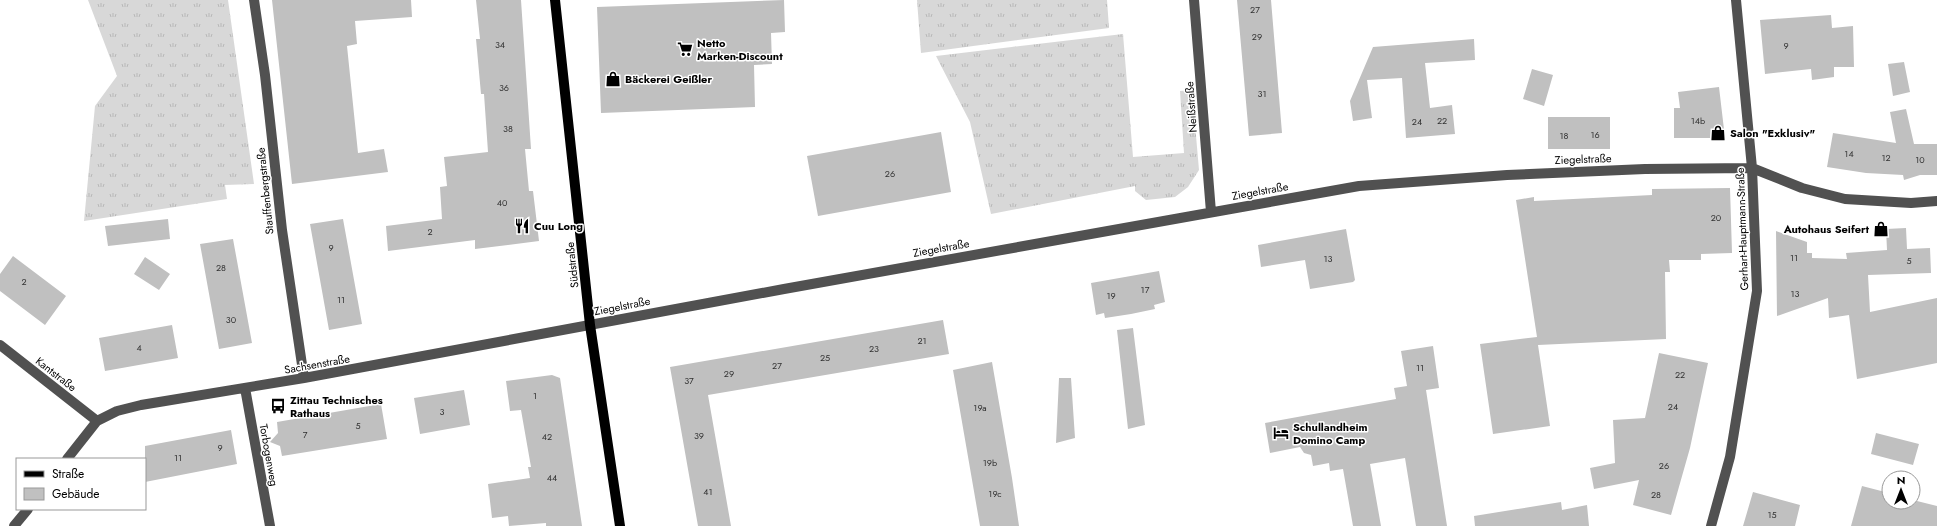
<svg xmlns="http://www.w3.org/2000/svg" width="1937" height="526" viewBox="0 0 1937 526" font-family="Jost,sans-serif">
	<defs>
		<pattern id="grass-tufts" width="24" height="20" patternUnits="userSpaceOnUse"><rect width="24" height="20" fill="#d8d8d8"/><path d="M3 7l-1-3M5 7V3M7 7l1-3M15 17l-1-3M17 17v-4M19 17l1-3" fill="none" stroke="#b8b8b8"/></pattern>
	</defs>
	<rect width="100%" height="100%" fill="#fff"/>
	<path fill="url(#grass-tufts)" d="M88,0H228L254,184L225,185L227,199L84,221L95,106L117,76Z
		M917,0H1107L1109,28L921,53Z
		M1123,34L1133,157L1184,153L1180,91L1192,90L1199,170L1188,187L1175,197L1146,200L1135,191V186L991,214L970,122L936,56Z"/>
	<path fill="#c0c0c0" d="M272,0H411L412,17L355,21L357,44L347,46L358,153L384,149L388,172L292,184Z
		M476,0H521L531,149H525L529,191H533L539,241L475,249V240L388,251L386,226L442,219L440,187L447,186L444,157L488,152L484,94H481L476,39H480Z
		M784,0L785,32L771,33L772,64L754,65L755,107L601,113L597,7Z
		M1237,0H1271L1282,133L1249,136Z
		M1831,15L1832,28L1853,26L1854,67H1834V77L1812,80L1811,69L1765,74L1760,20Z
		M1474,39L1475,60L1425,63L1430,108L1452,105L1455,134L1406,138L1402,78L1367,80L1372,118L1353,121L1350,101L1373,47Z
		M1904,62L1910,92L1893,96L1888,64Z
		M1532,69L1553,75L1544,106L1523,99Z
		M1719,87L1725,138H1674V108H1680L1678,92Z
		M1906,109L1914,144H1937V175H1920L1904,180L1903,175L1866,173L1827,167L1833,133L1896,143L1890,112Z
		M1548,117H1610V149H1548Z
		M941,132L951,192L818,216L807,156Z
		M1730,188L1732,253L1701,254V260H1669L1670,272H1665L1666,339L1538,345L1550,426L1493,434L1480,344L1537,337L1516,200L1534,197V201L1652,195V189Z
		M168,219L170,239L108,246L105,226Z
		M343,219L362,324L329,330L310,224Z
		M1906,228L1907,249L1930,248L1931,273L1868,275L1870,312L1937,298V363L1857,379L1849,315L1829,318L1828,298L1777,316L1776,231L1807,242V253H1812V258L1847,259L1846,253L1887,250L1886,229Z
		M1346,229L1355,280L1353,282L1310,289L1305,260L1261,267L1258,245Z
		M233,239L252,343L219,349L200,244Z
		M13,256L66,296L45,325L0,291V274Z
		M145,257L170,274L159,290L134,274Z
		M1159,271L1165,302L1154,305L1155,309L1131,314L1105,318L1104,313L1096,315L1091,283Z
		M943,320L949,354L708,395L731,526H698L670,367Z
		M172,325L178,358L105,371L99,338Z
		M1133,328L1145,425L1128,429L1117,330Z
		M1433,346L1439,388L1426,390L1447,526H1416L1405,458L1370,464L1381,526H1353L1343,469L1330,471L1329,463L1313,466L1311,455L1304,453L1300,447L1270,453L1265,423L1396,399L1394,388L1407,386L1401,351Z
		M1659,353L1708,363L1690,448L1671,515L1633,505L1639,480L1594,489L1590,468L1615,463L1613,420L1645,418Z
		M992,362L1012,478L1019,526H980L953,370Z
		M552,375L560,378L582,526H546V523L509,526L508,516L492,518L488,484L530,478L528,467H531L521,410L510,411L506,381Z
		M1059,378H1071L1075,438L1056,443Z
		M464,390L470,425L420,434L414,398Z
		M381,404L387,439L282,456L280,446L270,442L278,433L277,422Z
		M231,430L237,464L145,482V446Z
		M1876,433L1919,444L1913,465L1871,454Z
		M1862,486L1889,493V502H1913V500L1937,506V526H1851Z
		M1753,492L1800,505L1795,526H1743Z
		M1561,502L1562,510L1587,505L1589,526H1475L1474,516Z"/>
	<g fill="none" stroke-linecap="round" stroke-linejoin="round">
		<path stroke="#515151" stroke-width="10" d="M254,0L265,75L282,230L304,378
			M1194,0L1211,212
			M0,345L97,421
			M245,388L270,526
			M67,459L97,421L117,411L141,405L304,378L784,289L1359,186L1507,175L1645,169L1752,168L1802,188L1845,199L1911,203L1937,201
			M14,526L28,509
			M1711,526L1730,457L1757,291L1752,168L1736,0"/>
		<path stroke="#000" stroke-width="10" d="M555,0L590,325L620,526"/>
	</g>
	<defs>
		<g id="supermarket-bare" transform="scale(1.2)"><path d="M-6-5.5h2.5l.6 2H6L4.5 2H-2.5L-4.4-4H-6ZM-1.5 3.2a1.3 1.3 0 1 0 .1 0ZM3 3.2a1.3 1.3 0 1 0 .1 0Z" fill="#000" stroke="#fff" stroke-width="2.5" paint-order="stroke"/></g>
		<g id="shop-bare" transform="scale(1.2)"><path d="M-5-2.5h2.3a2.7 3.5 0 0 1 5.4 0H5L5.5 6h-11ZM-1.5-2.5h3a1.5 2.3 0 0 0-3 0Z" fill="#000" stroke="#fff" stroke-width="2.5" paint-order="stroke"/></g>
		<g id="restaurant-bare" transform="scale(1.2)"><path d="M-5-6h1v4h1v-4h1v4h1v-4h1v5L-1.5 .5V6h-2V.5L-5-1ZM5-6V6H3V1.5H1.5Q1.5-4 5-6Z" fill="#000" stroke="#fff" stroke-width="2.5" paint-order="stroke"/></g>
		<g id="bus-bare" transform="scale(1.2)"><path d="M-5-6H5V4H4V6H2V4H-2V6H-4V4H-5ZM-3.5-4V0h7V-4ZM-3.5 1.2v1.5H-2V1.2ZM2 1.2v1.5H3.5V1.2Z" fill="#000" stroke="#fff" stroke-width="2.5" paint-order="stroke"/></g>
		<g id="hotel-bare" transform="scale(1.2)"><path d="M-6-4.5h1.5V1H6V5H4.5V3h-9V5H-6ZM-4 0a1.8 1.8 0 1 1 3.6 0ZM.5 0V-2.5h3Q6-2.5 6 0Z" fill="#000" stroke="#fff" stroke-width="2.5" paint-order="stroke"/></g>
	</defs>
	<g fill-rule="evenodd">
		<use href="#supermarket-bare" x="685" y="49"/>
		<use href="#shop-bare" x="613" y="79"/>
		<use href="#shop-bare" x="1718" y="133"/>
		<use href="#restaurant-bare" x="522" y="226"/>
		<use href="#shop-bare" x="1881" y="229"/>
		<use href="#bus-bare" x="278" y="406"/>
		<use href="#hotel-bare" x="1281" y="433"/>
	</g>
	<g text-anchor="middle" stroke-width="3" stroke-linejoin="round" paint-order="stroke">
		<g font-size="9" fill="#303030">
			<text x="1255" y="13">27</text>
			<text x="1257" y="40">29</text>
			<text x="500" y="48">34</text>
			<text x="1786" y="49">9</text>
			<text x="504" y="91">36</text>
			<text x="1262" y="97">31</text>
			<text x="1442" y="124">22</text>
			<text x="1698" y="124">14b</text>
			<text x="1417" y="125">24</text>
			<text x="508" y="132">38</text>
			<text x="1595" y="138">16</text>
			<text x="1564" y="139">18</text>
			<text x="1849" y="157">14</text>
			<text x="1886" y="161">12</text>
			<text x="1920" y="163">10</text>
			<text x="890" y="177">26</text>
			<text x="502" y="206">40</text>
			<text x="1716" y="221">20</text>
			<text x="430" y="235">2</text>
			<text x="331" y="251">9</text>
			<text x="1794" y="261">11</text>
			<text x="1328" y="262">13</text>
			<text x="1909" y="264">5</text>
			<text x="221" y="271">28</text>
			<text x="24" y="285">2</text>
			<text x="1145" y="293">17</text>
			<text x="1795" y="297">13</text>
			<text x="1111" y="299">19</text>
			<text x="341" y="303">11</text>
			<text x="231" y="323">30</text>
			<text x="922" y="344">21</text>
			<text x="139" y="351">4</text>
			<text x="874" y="352">23</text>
			<text x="825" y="361">25</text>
			<text x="777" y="369">27</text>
			<text x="1420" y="371">11</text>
			<text x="729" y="377">29</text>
			<text x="1680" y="378">22</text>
			<text x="689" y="384">37</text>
			<text x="535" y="399">1</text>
			<text x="1673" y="410">24</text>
			<text x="980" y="411">19a</text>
			<text x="442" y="415">3</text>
			<text x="358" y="429">5</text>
			<text x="305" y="438">7</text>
			<text x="699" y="439">39</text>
			<text x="547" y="440">42</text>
			<text x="220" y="451">9</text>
			<text x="178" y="461">11</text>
			<text x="990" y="466">19b</text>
			<text x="1664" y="469">26</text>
			<text x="552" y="481">44</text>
			<text x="708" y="495">41</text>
			<text x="995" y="497">19c</text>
			<text x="1656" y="498">28</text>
			<text x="1772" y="518">15</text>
		</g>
		<g font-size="11" font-weight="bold" fill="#000" stroke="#fff" text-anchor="start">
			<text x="697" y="47">Netto<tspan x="697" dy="13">Marken-Discount</tspan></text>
			<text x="625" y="83">Bäckerei Geißler</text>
			<text x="1730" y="137">Salon "Exklusiv"</text>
			<text x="534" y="230">Cuu Long</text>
			<text x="1869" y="233" text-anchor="end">Autohaus Seifert</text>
			<text x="290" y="404">Zittau Technisches<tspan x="290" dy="13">Rathaus</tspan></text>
			<text x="1293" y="431">Schullandheim<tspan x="1293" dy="13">Domino Camp</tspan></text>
		</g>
		<g font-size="11" fill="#000" stroke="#fff">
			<text transform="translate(1191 107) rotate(-94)" y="4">Neißstraße</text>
			<text transform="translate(1583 159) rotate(-2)" y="4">Ziegelstraße</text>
			<text transform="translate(265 191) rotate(-96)" y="4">Stauffenbergstraße</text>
			<text transform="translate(1260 191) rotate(-10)" y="4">Ziegelstraße</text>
			<text transform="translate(1742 229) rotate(-92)" y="4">Gerhart-Hauptmann-Straße</text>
			<text transform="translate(941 248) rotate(-10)" y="4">Ziegelstraße</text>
			<text transform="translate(572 265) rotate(-96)" y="4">Südstraße</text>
			<text transform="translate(622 306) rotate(-11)" y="4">Ziegelstraße</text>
			<text transform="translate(317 364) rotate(-10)" y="4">Sachsenstraße</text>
			<text transform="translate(56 374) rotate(38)" y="4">Kantstraße</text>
			<text transform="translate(269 455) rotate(80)" y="4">Torbogenweg</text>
		</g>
	</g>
	<rect x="16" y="458" width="130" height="52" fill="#ffffff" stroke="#999999"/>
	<rect x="24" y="471" width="20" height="6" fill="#000000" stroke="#999999"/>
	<text x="52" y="478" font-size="12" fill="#000000">Straße</text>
	<rect x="24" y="488" width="20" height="12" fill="#c0c0c0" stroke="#999999"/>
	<text x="52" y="498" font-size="12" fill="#000000">Gebäude</text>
	<g transform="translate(1901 490)"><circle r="19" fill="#ffffff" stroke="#999999"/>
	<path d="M0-3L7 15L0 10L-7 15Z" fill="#000000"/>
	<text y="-6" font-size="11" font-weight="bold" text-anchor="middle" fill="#000000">N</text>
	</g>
</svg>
